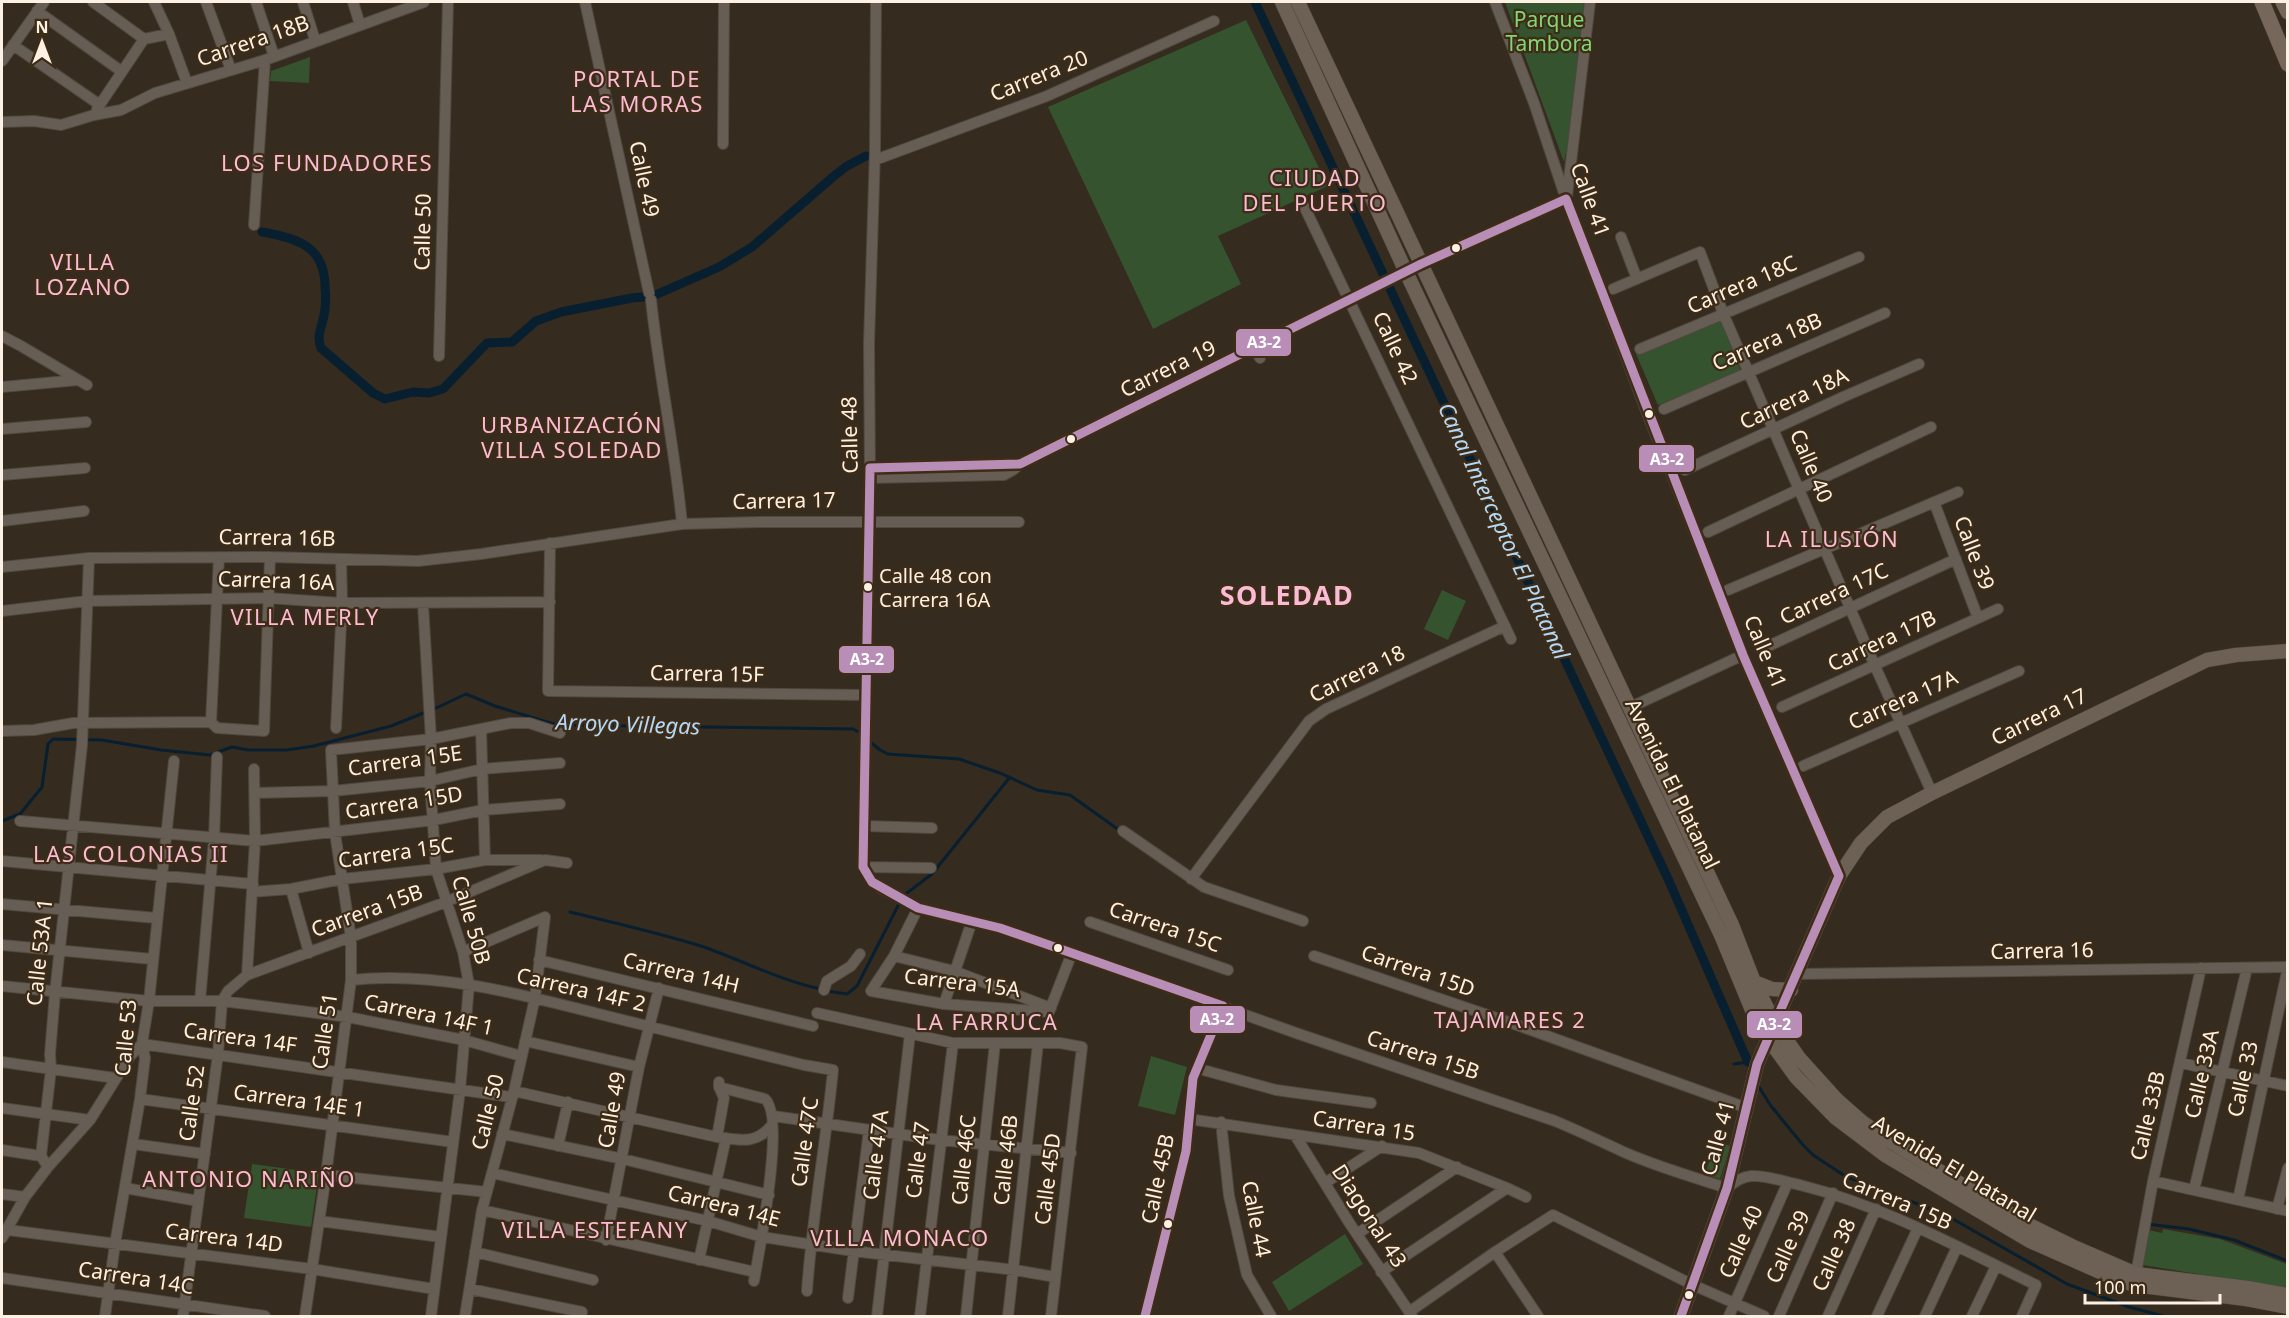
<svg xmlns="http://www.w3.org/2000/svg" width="2289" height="1318" viewBox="0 0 2289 1318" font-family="'Noto Sans',sans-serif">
	<rect width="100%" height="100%" fill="#352b1f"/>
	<path fill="#35532e" d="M1505,2H1584L1572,123L1564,162Z
		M1246,20L1328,186L1218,236L1241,284L1153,329L1048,107Z
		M310,57L309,83L270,81L271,71Z
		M1720,319L1741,371L1658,405L1636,354Z
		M1442,590L1466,601L1448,640L1424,629Z
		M1151,1056L1187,1067L1175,1115L1138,1106Z
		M1716,1141L1730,1146L1720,1179L1705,1174Z
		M252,1164L319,1173L311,1227L244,1218Z
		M2163,1229L2220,1239L2287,1264V1289L2143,1265L2149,1230L2162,1233Z
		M1345,1234L1363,1264L1289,1311L1272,1282Z"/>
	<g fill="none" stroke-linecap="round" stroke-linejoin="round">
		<path stroke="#081f30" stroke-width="3" d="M432,710L466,694L495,706L557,725L853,729L861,733
			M868,740L880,750L888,754L959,759L1000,773L1037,790L1070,795L1119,830
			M2,821L20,814L42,787L48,744L53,739L102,740L161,750L210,755L232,747L248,750H287L314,746L391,726L426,712
			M570,912C615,923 660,933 704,947C743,961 780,980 820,989
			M827,991L847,994L857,986L903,896L932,874L1010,777
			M1734,1064L1748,1062L1751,1069
			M1757,1084L1771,1106L1803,1145L1813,1155L1845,1176L1946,1215L2067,1284L2129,1307L2163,1316
			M2147,1224L2189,1229L2234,1240L2288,1261"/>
		<path stroke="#081f30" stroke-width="9" d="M1255,2L1669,881L1748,1062
			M262,232C297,238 325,246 325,287C326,297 326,306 324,315C322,327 316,336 321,348L373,393L385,399L413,392L429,393L443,389L487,343L512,342L536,321L561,312L632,298L653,296L719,267L752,247L834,176L847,166L866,156"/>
		<g stroke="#51483e" stroke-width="12">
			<path id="minor" d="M93,2L144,39L169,34
				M154,2L169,34L187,83
				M206,2L231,70
				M256,2L274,56
				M303,2L315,40
				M353,2L360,25
				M585,2L649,293
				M1495,2L1534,103L1566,199L1646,410L1743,655L1839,876
				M37,11L121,71
				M13,45L100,105
				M2,61L44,2
				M97,109L144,39
				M2,122L34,121L61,125L94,115L121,110L155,93L265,60L424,2
				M723,144L724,2
				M875,160L1047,96L1214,21
				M1567,196L1590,2
				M1304,206L1511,639
				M254,225L265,60
				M1621,237L1637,279
				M1613,289L1700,252L1723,313L1875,666L1932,793
				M651,300C659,375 675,449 682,524
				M2,336L21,346L87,385
				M1640,349L1859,257
				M439,356L448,2
				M1259,356L1260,358
				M2,387L78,380
				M1664,409L1885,313
				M2,429L86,422
				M870,468L1020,464L1421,264L1566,199
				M1685,470L1843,397L1919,364
				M2,475L85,468
				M870,478L1004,475L1013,470L1020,464
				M1934,502L1978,618
				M2,521L84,511
				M1708,532L1931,427
				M550,543L548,691L867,695
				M2,567L89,558L270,557L418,561L481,554L682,524L760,522H1019
				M1728,590L1958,492
				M423,604L431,739L430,781L436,869L463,952L469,985L460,1090L431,1316
				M2,611L87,601L268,598L342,603L550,602
				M1762,649L1956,559
				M1631,707L1743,655
				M1782,707L1998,609
				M211,722L219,557
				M336,728L342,603L341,559
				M481,729L485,860
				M2,731L34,730L73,723L211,722L217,728L264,731L270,557
				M1803,766L2019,671
				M255,793L333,791L430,781L482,769L560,763
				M20,821L255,841L434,820L483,810L560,804
				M864,826L932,828
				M1123,831L1204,887L1303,921
				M2,861L253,884
				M863,867L872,882L882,889L918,908L1000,928L1027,937L1296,1033L1555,1121C1579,1131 1602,1142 1626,1153C1658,1167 1693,1177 1727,1188C1735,1182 1741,1177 1751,1176C1767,1175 1785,1182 1800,1185C1884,1206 1959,1248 2036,1285L2022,1316
				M863,867L870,478L869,343L875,151L876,2
				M863,867L931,868
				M1191,879L1309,721L1326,709L1505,626
				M291,889L309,953
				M252,892L291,889L342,879L436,869L485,860H541
				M2,904L156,918
				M918,908L894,956L871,991L944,1004L1049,1012L1072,953
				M1090,922L1228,970
				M2,945L152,959
				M463,952L545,917
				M894,956L954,971L1051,1008
				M1314,956L1517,1025L1747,1108
				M539,960L813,1026
				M1798,974L2288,967L2238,1200
				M247,975L255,841L254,769
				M351,980C433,971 516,993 595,1013C665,1030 734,1048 804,1065L833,1070C826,1143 812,1217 807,1291
				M2,986L149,1001H222L348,1017L464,1040L521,1056
				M824,990L827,981L851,966L860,954
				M200,1001L214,839L217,757
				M944,1004L972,921
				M817,1013L953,1043H1060L1082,1047L1051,1316
				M525,1041L639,1067
				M2,1062L115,1078
				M2181,1063L2288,1086
				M1196,1068L1276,1090L1371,1103
				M719,1082V1087L765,1099C786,1117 759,1251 754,1281
				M514,1091L717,1137C740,1140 756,1145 772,1125
				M140,1099L453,1142
				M2,1108L90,1120
				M773,1116L940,1140L1071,1153
				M1189,1119L1419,1153L1507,1188L1526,1197
				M1221,1122L1229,1196L1247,1275L1271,1316
				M502,1134L623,1159L769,1195
				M1295,1135L1350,1224L1412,1316
				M717,1137L724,1098L719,1087
				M133,1144L205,1154
				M558,1146L568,1102
				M2,1150L41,1156
				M48,1167L41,1156L51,1069L50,1054L55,993L82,745L89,558
				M492,1173L708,1221L762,1237L853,1251L1015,1270L1055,1277
				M326,1175L487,1192
				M2153,1181L2288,1211
				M1325,1183L1382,1146
				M125,1188L198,1201
				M2194,1190L2247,968
				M2,1194L25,1197
				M2277,1209L2288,1168
				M482,1210L755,1272
				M319,1221L441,1237
				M8,1230L312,1269L434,1289
				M1357,1234L1457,1167
				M2,1238L25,1197L48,1167L90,1120L130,1056L142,1044L511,1097
				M606,1240L639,1067L659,988
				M475,1252L593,1280
				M1495,1252L1538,1316
				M699,1260L726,1138
				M1381,1272L1507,1188
				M2136,1274L2153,1181L2201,968
				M2,1278L265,1316
				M470,1289L582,1312
				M848,1298L869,1130
				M1409,1312L1495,1252L1553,1215L1693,1285L1764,1316
				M105,1316L115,1244L140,1099L145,1058L142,1044L149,1001L174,761
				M183,1316L218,1054L222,1001L228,991L247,975L446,902L545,860L567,863
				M305,1316L326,1175L351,980V938L335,833L331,750L431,739L511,723H529L560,733
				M465,1316L482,1210L514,1091L535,998L545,917
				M877,1316L910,1034
				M920,1316L953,1043
				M966,1316L995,1043
				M1008,1316L1038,1043
				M1145,1316L1186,1151L1193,1078L1223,1006
				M1729,1316L1788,1182
				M1779,1316L1833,1193
				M1828,1316L1876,1209
				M1877,1316L1918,1228
				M1925,1316L1957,1247
				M1972,1316L1996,1266"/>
		</g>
		<g stroke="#51483e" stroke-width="15">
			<path id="major" d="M1282,2L1406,272L1721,935L1752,1010L1767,1037L1796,1077L1836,1118L1885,1155L2030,1241L2107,1275L2134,1285L2246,1299L2288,1307
				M1298,2L1732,925L1754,982L1774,1022L1799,1058L1837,1100L1862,1122L1888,1140L2027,1224L2076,1248L2136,1274L2248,1288L2288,1295
				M1754,982L1772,989L1791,990
				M1681,1316L1727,1188L1757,1064L1839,876L1861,843L1887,817L1932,793L2207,660L2236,655L2288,651"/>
		</g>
		<g stroke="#51483e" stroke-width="16">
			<path id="highway" d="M2262,2L2288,64
				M2283,2L2288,12"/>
		</g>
		<use href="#minor" stroke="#665e54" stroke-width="10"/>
		<use href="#major" stroke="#6d6055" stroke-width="14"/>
		<use href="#highway" stroke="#77665a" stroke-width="15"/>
		<g stroke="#3e2c16" stroke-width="14">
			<path id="bus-1" d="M1145,1316L1186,1151L1193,1078L1223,1006L1000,928L918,908L872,882L863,867L870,468L1020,464L1421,264L1566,199L1743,655L1839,876L1757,1064L1727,1188L1681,1316"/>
		</g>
		<use href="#bus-1" stroke="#b88eb7" stroke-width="9"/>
	</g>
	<g fill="#fdf1e3" stroke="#3e2c16" stroke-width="2">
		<circle cx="1456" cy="248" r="5"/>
		<circle cx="1649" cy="414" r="5"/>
		<circle cx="1071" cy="439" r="5"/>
		<circle cx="868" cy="587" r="5"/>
		<circle cx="1058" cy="948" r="5"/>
		<circle cx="1168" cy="1224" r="5"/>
		<circle cx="1689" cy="1295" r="5"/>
	</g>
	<g text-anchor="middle" stroke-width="4.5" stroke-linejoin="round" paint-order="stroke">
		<g font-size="20" fill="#fdf1e3" stroke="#3e2c16" text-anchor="start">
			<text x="879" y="583">Calle 48 con<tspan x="879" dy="24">Carrera 16A</tspan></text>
		</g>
		<g font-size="21" fill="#81d776" stroke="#3e2c16">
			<text x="1549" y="27">Parque<tspan x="1549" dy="24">Tambora</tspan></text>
		</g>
		<g font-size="21" fill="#fdf1e3" stroke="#3e2c16">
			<text transform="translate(253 41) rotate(-19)" y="7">Carrera 18B</text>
			<text transform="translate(1039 76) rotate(-22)" y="7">Carrera 20</text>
			<text transform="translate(644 179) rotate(78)" y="7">Calle 49</text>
			<text transform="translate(1590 200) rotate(70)" y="7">Calle 41</text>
			<text transform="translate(423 232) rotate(-89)" y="7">Calle 50</text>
			<text transform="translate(1742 285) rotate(-23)" y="7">Carrera 18C</text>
			<text transform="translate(1767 342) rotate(-23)" y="7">Carrera 18B</text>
			<text transform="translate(1395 348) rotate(65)" y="7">Calle 42</text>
			<text transform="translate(1168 369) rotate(-26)" y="7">Carrera 19</text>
			<text transform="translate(1794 399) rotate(-25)" y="7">Carrera 18A</text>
			<text transform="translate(850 435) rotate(-91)" y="7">Calle 48</text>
			<text transform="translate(1811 466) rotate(67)" y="7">Calle 40</text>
			<text transform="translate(784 501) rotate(-1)" y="7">Carrera 17</text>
			<text transform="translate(277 538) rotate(1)" y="7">Carrera 16B</text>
			<text transform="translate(1974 553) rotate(69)" y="7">Calle 39</text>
			<text transform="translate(276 581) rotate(2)" y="7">Carrera 16A</text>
			<text transform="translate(1834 594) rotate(-25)" y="7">Carrera 17C</text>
			<text transform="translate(1882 641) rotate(-25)" y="7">Carrera 17B</text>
			<text transform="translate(1765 652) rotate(67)" y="7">Calle 41</text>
			<text transform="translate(707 674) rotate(1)" y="7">Carrera 15F</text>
			<text transform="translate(1357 674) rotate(-26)" y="7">Carrera 18</text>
			<text transform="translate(1903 700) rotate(-24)" y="7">Carrera 17A</text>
			<text transform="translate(2039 717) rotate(-26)" y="7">Carrera 17</text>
			<text transform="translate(405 761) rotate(-8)" y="7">Carrera 15E</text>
			<text transform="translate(1672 784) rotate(64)" y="7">Avenida El Platanal</text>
			<text transform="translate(404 803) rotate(-9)" y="7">Carrera 15D</text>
			<text transform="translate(396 853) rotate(-8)" y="7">Carrera 15C</text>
			<text transform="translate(367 911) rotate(-20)" y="7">Carrera 15B</text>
			<text transform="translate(471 920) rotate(74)" y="7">Calle 50B</text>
			<text transform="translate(1165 927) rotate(19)" y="7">Carrera 15C</text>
			<text transform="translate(2042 951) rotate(-1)" y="7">Carrera 16</text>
			<text transform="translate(40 952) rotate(-84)" y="7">Calle 53A 1</text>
			<text transform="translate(1418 971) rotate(19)" y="7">Carrera 15D</text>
			<text transform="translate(681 973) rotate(13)" y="7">Carrera 14H</text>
			<text transform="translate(962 983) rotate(7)" y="7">Carrera 15A</text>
			<text transform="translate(581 990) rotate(13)" y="7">Carrera 14F 2</text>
			<text transform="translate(429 1015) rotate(12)" y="7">Carrera 14F 1</text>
			<text transform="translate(325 1031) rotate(-82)" y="7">Calle 51</text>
			<text transform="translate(126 1038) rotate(-85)" y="7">Calle 53</text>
			<text transform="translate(240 1038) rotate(8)" y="7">Carrera 14F</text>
			<text transform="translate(1423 1055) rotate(18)" y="7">Carrera 15B</text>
			<text transform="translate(2202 1074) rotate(-77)" y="7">Calle 33A</text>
			<text transform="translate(2243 1079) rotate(-78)" y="7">Calle 33</text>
			<text transform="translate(299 1101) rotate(8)" y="7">Carrera 14E 1</text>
			<text transform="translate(192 1103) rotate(-82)" y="7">Calle 52</text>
			<text transform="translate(612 1110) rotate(-80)" y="7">Calle 49</text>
			<text transform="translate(488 1112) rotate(-76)" y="7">Calle 50</text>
			<text transform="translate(2148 1116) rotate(-77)" y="7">Calle 33B</text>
			<text transform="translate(1364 1126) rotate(9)" y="7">Carrera 15</text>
			<text transform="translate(1718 1138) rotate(-75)" y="7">Calle 41</text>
			<text transform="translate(805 1142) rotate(-82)" y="7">Calle 47C</text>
			<text transform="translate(876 1155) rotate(-83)" y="7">Calle 47A</text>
			<text transform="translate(918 1160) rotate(-83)" y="7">Calle 47</text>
			<text transform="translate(964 1160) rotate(-84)" y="7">Calle 46C</text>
			<text transform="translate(1006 1160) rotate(-84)" y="7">Calle 46B</text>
			<text transform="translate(1954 1169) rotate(31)" y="7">Avenida El Platanal</text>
			<text transform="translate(1048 1179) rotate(-83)" y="7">Calle 45D</text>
			<text transform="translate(1158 1179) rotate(-78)" y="7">Calle 45B</text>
			<text transform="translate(1897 1201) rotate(23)" y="7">Carrera 15B</text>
			<text transform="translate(724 1206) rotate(14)" y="7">Carrera 14E</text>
			<text transform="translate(1369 1216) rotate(57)" y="7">Diagonal 43</text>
			<text transform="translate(1256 1219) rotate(79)" y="7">Calle 44</text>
			<text transform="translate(224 1238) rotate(7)" y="7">Carrera 14D</text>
			<text transform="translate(1741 1242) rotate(-66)" y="7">Calle 40</text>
			<text transform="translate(1788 1247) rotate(-66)" y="7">Calle 39</text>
			<text transform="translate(1834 1255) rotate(-66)" y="7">Calle 38</text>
			<text transform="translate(136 1278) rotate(9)" y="7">Carrera 14C</text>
		</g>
		<g font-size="22" letter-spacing="1.5" fill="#fabbd6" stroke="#3e2c16">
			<text x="637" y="87">PORTAL DE<tspan x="637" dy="25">LAS MORAS</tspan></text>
			<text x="327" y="171">LOS FUNDADORES</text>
			<text x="1315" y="186">CIUDAD<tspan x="1315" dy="25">DEL PUERTO</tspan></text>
			<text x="83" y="270">VILLA<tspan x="83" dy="25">LOZANO</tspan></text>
			<text x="572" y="433">URBANIZACIÓN<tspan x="572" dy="25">VILLA SOLEDAD</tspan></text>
			<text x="1832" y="547">LA ILUSIÓN</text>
			<text x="305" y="625">VILLA MERLY</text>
			<text x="131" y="862">LAS COLONIAS II</text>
			<text x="1510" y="1028">TAJAMARES 2</text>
			<text x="987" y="1030">LA FARRUCA</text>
			<text x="249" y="1187">ANTONIO NARIÑO</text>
			<text x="595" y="1238">VILLA ESTEFANY</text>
			<text x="900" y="1246">VILLA MONACO</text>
		</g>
		<g font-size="22" font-style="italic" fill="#b2d8fa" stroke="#3e2c16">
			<text transform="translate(1504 531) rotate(65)" y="8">Canal Interceptor El Platanal</text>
			<text transform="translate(628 724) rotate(2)" y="8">Arroyo Villegas</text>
		</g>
		<g font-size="27" font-weight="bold" letter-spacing="1.5" fill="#fabbd6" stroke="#3e2c16">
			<text x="1287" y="605">SOLEDAD</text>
		</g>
	</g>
	<g stroke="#3e2c16" stroke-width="2">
		<rect x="1235" y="328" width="57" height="29" rx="6" fill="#b88eb7"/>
		<rect x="1638" y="444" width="57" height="29" rx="6" fill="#b88eb7"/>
		<rect x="838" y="645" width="57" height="29" rx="6" fill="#b88eb7"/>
		<rect x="1189" y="1005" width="57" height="29" rx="6" fill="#b88eb7"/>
		<rect x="1746" y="1010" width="57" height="29" rx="6" fill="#b88eb7"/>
	</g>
	<g font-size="16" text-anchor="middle" font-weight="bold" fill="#fff">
		<text x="1264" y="348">A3-2</text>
		<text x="1667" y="465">A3-2</text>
		<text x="867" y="665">A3-2</text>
		<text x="1217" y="1025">A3-2</text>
		<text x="1774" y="1030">A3-2</text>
	</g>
	<rect width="2289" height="1318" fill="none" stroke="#fdf1e3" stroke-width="6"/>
	<g transform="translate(42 42)" stroke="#3e2c16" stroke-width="4.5" paint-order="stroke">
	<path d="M0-4.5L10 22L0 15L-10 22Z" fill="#fdf1e3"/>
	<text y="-9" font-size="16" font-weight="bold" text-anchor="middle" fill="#fdf1e3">N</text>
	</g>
	<path d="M2085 1294v9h135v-9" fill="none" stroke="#fdf1e3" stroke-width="3"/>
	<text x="2094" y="1294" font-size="18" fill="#fdf1e3" stroke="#3e2c16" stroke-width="4.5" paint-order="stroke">100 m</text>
</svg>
